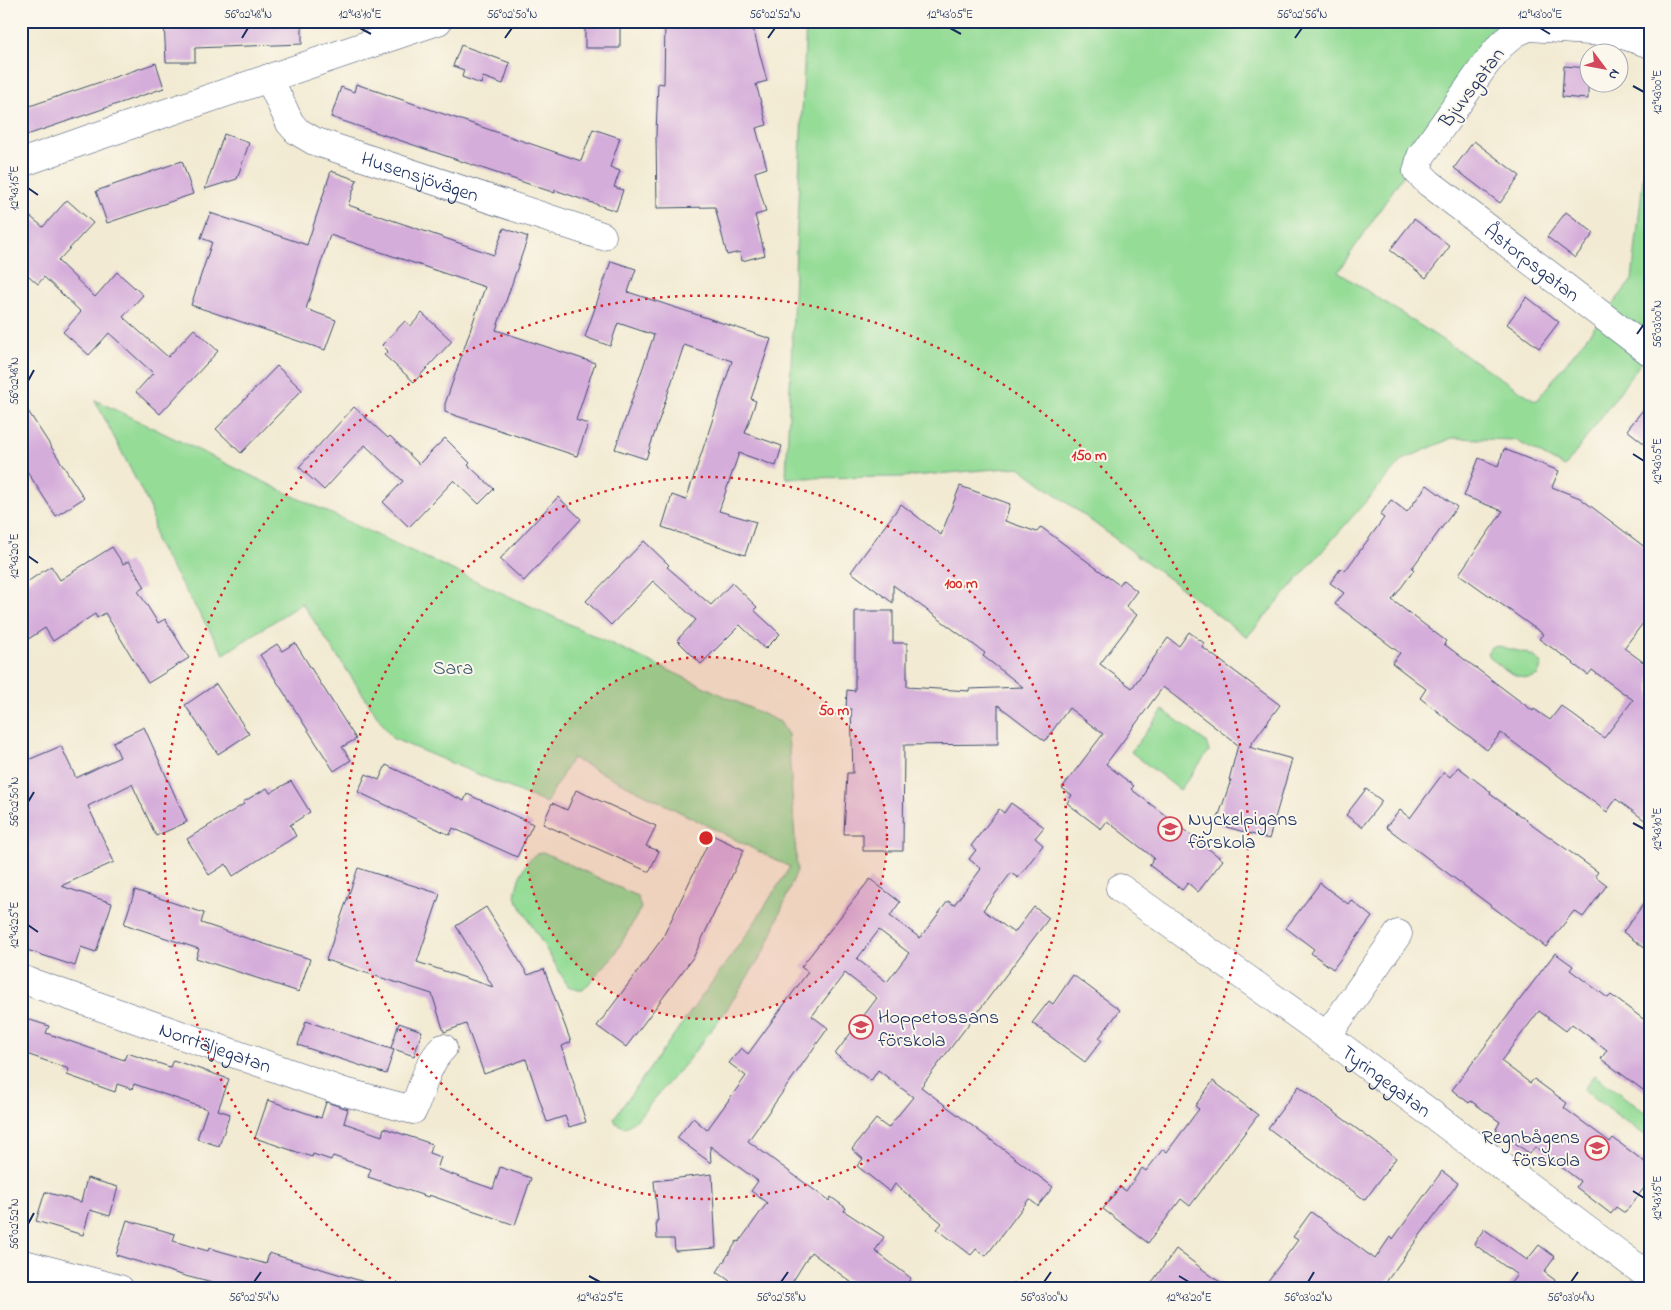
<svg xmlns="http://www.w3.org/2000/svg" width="1671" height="1310" viewBox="0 0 1671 1310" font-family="'Indie Flower',sans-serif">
	<rect width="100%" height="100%" fill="#fbf7ec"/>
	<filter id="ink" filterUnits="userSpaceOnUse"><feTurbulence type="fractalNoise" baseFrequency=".02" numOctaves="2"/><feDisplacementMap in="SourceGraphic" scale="10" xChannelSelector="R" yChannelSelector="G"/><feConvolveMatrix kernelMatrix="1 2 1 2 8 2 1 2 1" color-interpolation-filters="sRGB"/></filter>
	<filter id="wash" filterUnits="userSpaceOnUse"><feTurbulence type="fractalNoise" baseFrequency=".0096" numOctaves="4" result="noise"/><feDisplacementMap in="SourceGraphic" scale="20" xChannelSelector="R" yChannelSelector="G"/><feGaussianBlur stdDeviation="1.12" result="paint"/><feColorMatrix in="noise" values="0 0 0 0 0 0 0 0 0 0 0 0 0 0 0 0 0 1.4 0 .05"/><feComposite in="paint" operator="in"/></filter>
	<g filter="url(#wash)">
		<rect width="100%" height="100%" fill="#f2ead2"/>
		<path fill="#95dc97" stroke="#58867a" d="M806,21H1507L1338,272L1536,401L1632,280L1650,116V350L1565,467L1515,440L1452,438L1402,460L1247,637L1019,467L901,477L786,478Z
			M95,400L293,496L780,722L788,735L797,870L766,948L725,1012L688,1060L637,1119L625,1128L616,1123L614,1118L749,931L790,867L572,758L546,803L392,738L302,603L224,654L156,542L151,509Z
			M1499,646C1513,651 1533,651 1542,664L1538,675C1536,676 1533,677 1531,678C1518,681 1494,663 1487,653L1491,647Z
			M1163,710L1206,742L1209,751L1180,790L1131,752Z
			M543,852L637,896L641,908L615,954L583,990H577L568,986L515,897C517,881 525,855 543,852Z
			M1594,1075L1650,1116V1139L1583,1090Z"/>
		<g id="blocks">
			<path fill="#d5adda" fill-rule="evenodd" d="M164,21H302V44L195,48V62H166Z
				M665,21H751L767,81L756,84L767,125L756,128L767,168L755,172L766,212L755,215L765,255L742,261L740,252L727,255L715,207L657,208L656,134L658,83L664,84Z
				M585,26H620V48H585Z
				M461,45L510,63L503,84L483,77L481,84L462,77L464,70L453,66Z
				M156,63L164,88L21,137V109Z
				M1564,66L1588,68V99L1562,97Z
				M356,84L581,161L593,129L620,138L610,167L620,171L614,187L623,190L616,211L555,190V193L331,117L341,87L354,92Z
				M224,134L249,143L237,179L205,189Z
				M1474,141L1520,176L1500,203L1454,168Z
				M182,161L193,194L107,223L96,191Z
				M331,171L357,180L348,205L494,255L504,228L528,237L496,330L595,363L576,420L588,424L577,456L445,412V404L485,287L330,235L306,309L336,320L325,350L191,305L212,242L201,238L210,213L307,245Z
				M67,200L93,223L58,261L95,297L117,272L143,295L123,317L168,357L194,329L218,351L160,414L136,392L153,373L109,333L89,355L63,332L81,312L44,277L38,284L21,269V209L43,227Z
				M1566,212L1594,233L1575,258L1547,237Z
				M1414,219L1450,246L1426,278L1390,250Z
				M611,261L636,269L628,292L771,339L751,399L756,401L745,433L782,446L776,466L739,453L719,511L756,522L745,555L662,527L672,495L686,500L732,361L684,345L646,459L615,449L654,335L618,323L610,346L585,337Z
				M1527,297L1559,322L1539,348L1507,324Z
				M422,313L452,341L414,382L384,355L388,351L382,345L405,321L411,326Z
				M277,366L302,390L241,453L216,429Z
				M21,400L84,498L56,516L21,462Z
				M1650,401V448L1627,430Z
				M354,407L388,438L390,436L419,464L445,438L470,463L468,465L494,489L479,504L454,480L409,527L383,502L403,481L365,445L324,490L299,467Z
				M1504,449L1559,471L1552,487L1580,498L1650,551V614L1624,648L1650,667V824L1616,799L1607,812L1501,733L1487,750L1420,698L1426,689L1392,663L1400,653L1335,604L1344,593L1330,583L1341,568L1345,571L1384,518L1380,515L1391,500L1407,512L1427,485L1457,507L1412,568L1414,570L1392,600L1446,641L1444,644L1533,711L1534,709L1550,720L1561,706L1604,738L1633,700L1592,670L1588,675L1573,664L1574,663L1539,639L1543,634L1459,574L1503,511L1464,496L1479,458L1498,466Z
				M960,486L1010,504L1005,521L1037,532L1041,527L1119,585L1123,580L1137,591L1126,606L1137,615L1100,664L1132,688L1168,638L1179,646L1189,632L1204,643L1202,647L1280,705L1249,747L1292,759L1269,839L1216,824L1231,780H1229L1238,745L1163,687L1106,764L1134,786L1131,789L1223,860L1198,892L1188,883L1182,890L1149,865L1154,858L1107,821L1101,829L1067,803L1072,795L1062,788L1103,734L1069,708L1045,741L998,705V744L904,745L903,851H863V834H844L847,773H853L851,709H846L847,690L855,691V611H893V643H907V687L969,691V689L1023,687L983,656L985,653L893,585V603L851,572L901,504L941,535Z
				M558,497L581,519L524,581L500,559Z
				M644,541L669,565L667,567L711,605L732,583L757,607L754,610L780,634L765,649L740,625L701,664L677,640L696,620L653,581L611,625L586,601Z
				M112,547L123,564L129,561L145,587L138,591L158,623L165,619L189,658L148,683L105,613L97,618L95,614L53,641L45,628L21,644V586L51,566L60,580Z
				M295,643L356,739L342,747L351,760L334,771L260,655L277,644L282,651Z
				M216,684L249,734L218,754L185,705Z
				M144,727L187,822L156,836L132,784L88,806L114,862L61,886L112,903L96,952L81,947L75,966L21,948V763L61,746L76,778L120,757L113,742Z
				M386,765L464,801L467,794L533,824L517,857L453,828L450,835L358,792L366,774L379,780Z
				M1458,767L1491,792L1490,794L1598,872L1595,876L1607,885L1583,917L1574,911L1546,947L1386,827L1400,810L1410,818L1444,772L1450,777Z
				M291,781L310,812L290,825L296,836L233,876L226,864L209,875L187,839L244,804L243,802L267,788L270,793Z
				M1366,789L1382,801L1362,827L1346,815Z
				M576,790L656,826L646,846L659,851L649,872L543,824L552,803L567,810Z
				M1011,803L1044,827L1035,838L1043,845L1018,878L1011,873L983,910L1014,933L1034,907L1049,918L921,1087L1053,1187L1038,1206L1029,1199L986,1256L976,1249L971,1255L937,1229L942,1223L895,1184L890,1192L857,1166L863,1159L852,1149L876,1119L888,1128L913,1097L878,1070L871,1081L835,1054L877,998L845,973L812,1016L828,1028L748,1141L829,1201L831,1197L846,1208L844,1211L884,1237L875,1251L911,1278L903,1289H860L811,1252L788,1289H724L730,1281L717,1272L737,1241L739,1242L767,1203L751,1191L758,1181L710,1146L711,1163L677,1138L693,1118L707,1130L746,1076L729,1063L741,1048L748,1054L808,972L801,967L870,879L900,902L890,916L920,938L948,901L954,905L981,869L969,859L976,850L971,846L999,809L1004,813ZM879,930L909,953L887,982L857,959Z
				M712,835L744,850L694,956L626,1047L597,1026L662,939Z
				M358,868L440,894L417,962L493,987L456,926L486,907L528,975L544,969L571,1042L562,1046L586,1122L569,1127L565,1116L547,1122L526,1059L484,1074L466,1024L444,1032L432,994L326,960Z
				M1320,883L1348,904L1351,900L1372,917L1333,969L1311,953L1314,949L1286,928Z
				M135,890L204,913L201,923L310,959L299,992L196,958L199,949L124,924Z
				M1650,895V952L1623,932Z
				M1555,953L1573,966L1570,970L1608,998L1611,995L1650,1024V1095L1601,1059L1607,1050L1572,1024L1566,1031L1539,1011L1501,1061L1530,1083L1534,1079L1567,1103L1564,1108L1610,1142L1613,1138L1650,1166V1180L1625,1213L1616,1207L1611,1214L1576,1187L1580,1181L1535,1147L1530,1154L1496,1129L1500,1122L1471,1101L1469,1103L1452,1090Z
				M1073,975L1120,1010L1099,1038L1102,1040L1085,1062L1032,1023L1049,1001L1053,1004Z
				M21,1017L49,1026L46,1033L124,1060L127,1053L170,1067L173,1060L229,1079L218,1110L230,1114L219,1146L197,1139L207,1109L134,1084L132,1089L117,1084L115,1092L67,1075L69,1069L21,1052Z
				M306,1021L394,1050L386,1074L298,1045Z
				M399,1023L422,1031L414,1056L391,1048Z
				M1213,1081L1258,1115L1190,1206L1181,1199L1148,1243L1103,1209L1120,1187L1126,1191L1142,1168L1146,1171L1163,1149L1167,1152L1199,1109L1195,1106Z
				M1299,1086L1396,1158L1365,1200L1268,1128Z
				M268,1100L321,1118L326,1102L348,1109L344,1123L382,1136L384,1128L432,1144L429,1153L441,1157L437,1169L493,1189L500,1167L531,1178L515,1225L429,1195L428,1197L368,1177L371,1169L333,1156L331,1160L313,1154L312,1157L255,1138Z
				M1442,1171L1458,1183L1381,1289H1262L1298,1240L1293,1237L1311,1212L1375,1259L1390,1237L1393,1239Z
				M712,1174L716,1248L675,1251L674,1239H657L656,1221H658L654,1181Z
				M87,1178L118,1187L110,1216L90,1210L83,1235L36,1221L45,1192L81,1202Z
				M127,1220L175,1234L173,1241L208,1251L209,1248L266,1264L269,1253L371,1284L370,1289H236L185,1276L116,1255Z
				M1484,1229L1527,1260L1539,1245L1555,1257L1544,1272L1559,1283L1555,1289H1537L1533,1286L1531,1289H1506L1517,1275L1474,1244Z
				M1176,1249L1197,1265L1229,1289H1147Z"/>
		</g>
	</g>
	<g filter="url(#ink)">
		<use href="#blocks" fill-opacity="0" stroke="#3b4b6f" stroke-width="1"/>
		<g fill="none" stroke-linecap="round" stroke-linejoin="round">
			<g stroke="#3b4b6f" stroke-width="29">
				<g id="minor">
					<path id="s1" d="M1650,44L1620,34L1604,32L1529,27L1515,33L1501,45L1485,65L1421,156L1417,171L1429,183L1650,352"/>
					<path id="s2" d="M269,78L290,123L297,131L314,141L602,236"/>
					<path d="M21,163L86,140L438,21"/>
					<path id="s3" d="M1120,888L1327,1036L1650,1277"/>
					<path id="s4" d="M21,979L341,1091L413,1110C422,1090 427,1063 443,1048"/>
					<path d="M1327,1036L1398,934"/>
					<path d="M21,1263L120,1289"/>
				</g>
			</g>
			<use href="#minor" stroke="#fff" stroke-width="28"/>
		</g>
	</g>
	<path fill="none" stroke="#1b2f5e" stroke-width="2" d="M360,28L371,34M950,28L961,34M1540,28L1550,34M242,38L248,28M505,38L512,28M768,38L775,28M1295,38L1302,28M1633,86L1644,92M28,188L38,195M1637,334L1644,324M28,381L34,370M1633,454L1644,461M28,556L38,563M28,802L34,792M1633,823L1644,829M28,925L38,932M1633,1191L1644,1198M28,1224L34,1213M589,1276L600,1282M1179,1276L1189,1282M254,1282L261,1272M781,1282L788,1272M1044,1282L1051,1272M1308,1282L1314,1272M1571,1282L1578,1272"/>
	<circle cx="706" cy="838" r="181" fill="#d62828" fill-opacity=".12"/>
	<g fill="none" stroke="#d62828" stroke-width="2.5" stroke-dasharray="2.5 5">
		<circle cx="706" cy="838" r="181"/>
		<circle cx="706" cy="838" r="361"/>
		<path d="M403 1287A542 542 0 1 1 1009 1287"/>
	</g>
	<defs>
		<g id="school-ring" transform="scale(1.25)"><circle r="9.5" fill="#fbf7ec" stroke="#d1495b" stroke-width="1.5"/><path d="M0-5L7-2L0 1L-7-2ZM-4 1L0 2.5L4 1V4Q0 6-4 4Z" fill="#d1495b"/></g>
	</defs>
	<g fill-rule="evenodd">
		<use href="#school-ring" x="1170" y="829"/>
		<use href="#school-ring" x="861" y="1027"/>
		<use href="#school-ring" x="1597" y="1148"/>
	</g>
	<g text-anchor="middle" stroke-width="4" stroke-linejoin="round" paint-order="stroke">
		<g font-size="20" fill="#1b2f5e" stroke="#fbf7ec">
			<text transform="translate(1471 87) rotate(-53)" y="7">Bjuvsgatan</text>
			<text dy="7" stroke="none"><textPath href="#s2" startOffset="192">Husensjövägen</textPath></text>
			<text dy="7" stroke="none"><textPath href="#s1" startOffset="456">Åstorpsgatan</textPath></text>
			<text dy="7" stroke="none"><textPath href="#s4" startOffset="206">Norrtäljegatan</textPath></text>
			<text dy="7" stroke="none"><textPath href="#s3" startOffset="329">Tyringegatan</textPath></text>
		</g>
		<g font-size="20" fill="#3a5a6c" stroke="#fbf7ec">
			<text x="453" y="674">Sara</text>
		</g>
		<g font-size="20" fill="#1b2f5e" stroke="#fbf7ec" text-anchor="start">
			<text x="1188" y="825">Nyckelpigans<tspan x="1188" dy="23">förskola</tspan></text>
			<text x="878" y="1023">Hoppetossans<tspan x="878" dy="23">förskola</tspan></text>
			<text x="1580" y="1143" text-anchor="end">Regnbågens<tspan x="1580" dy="23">förskola</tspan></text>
		</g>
	</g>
	<circle cx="706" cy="838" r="8" fill="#d62828" stroke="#fbf7ec" stroke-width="2.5"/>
	<g font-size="15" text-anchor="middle" font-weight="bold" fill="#d62828" stroke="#fbf7ec" stroke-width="4" stroke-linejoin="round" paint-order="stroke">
		<text x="1089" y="460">150 m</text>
		<text x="961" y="588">100 m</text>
		<text x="834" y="715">50 m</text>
	</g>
	<rect width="1671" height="1310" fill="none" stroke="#fbf7ec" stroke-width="55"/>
	<g transform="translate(1604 68) rotate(122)"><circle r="24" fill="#fbf7ec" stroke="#a1a7b3"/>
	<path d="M0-4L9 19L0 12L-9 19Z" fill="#d1495b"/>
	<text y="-8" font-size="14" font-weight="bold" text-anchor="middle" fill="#1b2f5e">N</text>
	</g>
	<rect x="28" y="28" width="1616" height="1254" fill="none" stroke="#1b2f5e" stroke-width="2"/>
	<g font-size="12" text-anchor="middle" fill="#1b2f5e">
		<text x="248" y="18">56°02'48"N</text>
		<text x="360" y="18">12°43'10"E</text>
		<text x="512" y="18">56°02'50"N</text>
		<text x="775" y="18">56°02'52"N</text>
		<text x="950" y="18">12°43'05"E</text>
		<text x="1302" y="18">56°02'56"N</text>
		<text x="1540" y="18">12°43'00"E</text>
		<text transform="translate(1657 92) rotate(-90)" y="4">12°43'00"E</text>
		<text transform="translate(14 188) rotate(-90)" y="4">12°43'15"E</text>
		<text transform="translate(1657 324) rotate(-90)" y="4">56°03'00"N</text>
		<text transform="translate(14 381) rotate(-90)" y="4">56°02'48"N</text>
		<text transform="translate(1657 461) rotate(-90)" y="4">12°43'05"E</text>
		<text transform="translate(14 556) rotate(-90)" y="4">12°43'20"E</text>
		<text transform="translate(14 802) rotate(-90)" y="4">56°02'50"N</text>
		<text transform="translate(1657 829) rotate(-90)" y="4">12°43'10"E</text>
		<text transform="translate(14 925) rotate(-90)" y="4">12°43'25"E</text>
		<text transform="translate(1657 1198) rotate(-90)" y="4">12°43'15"E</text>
		<text transform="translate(14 1224) rotate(-90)" y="4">56°02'52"N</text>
		<text x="254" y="1301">56°02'54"N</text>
		<text x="600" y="1301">12°43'25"E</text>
		<text x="781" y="1301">56°02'58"N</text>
		<text x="1044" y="1301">56°03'00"N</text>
		<text x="1189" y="1301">12°43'20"E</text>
		<text x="1308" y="1301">56°03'02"N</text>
		<text x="1571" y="1301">56°03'04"N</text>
	</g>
</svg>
